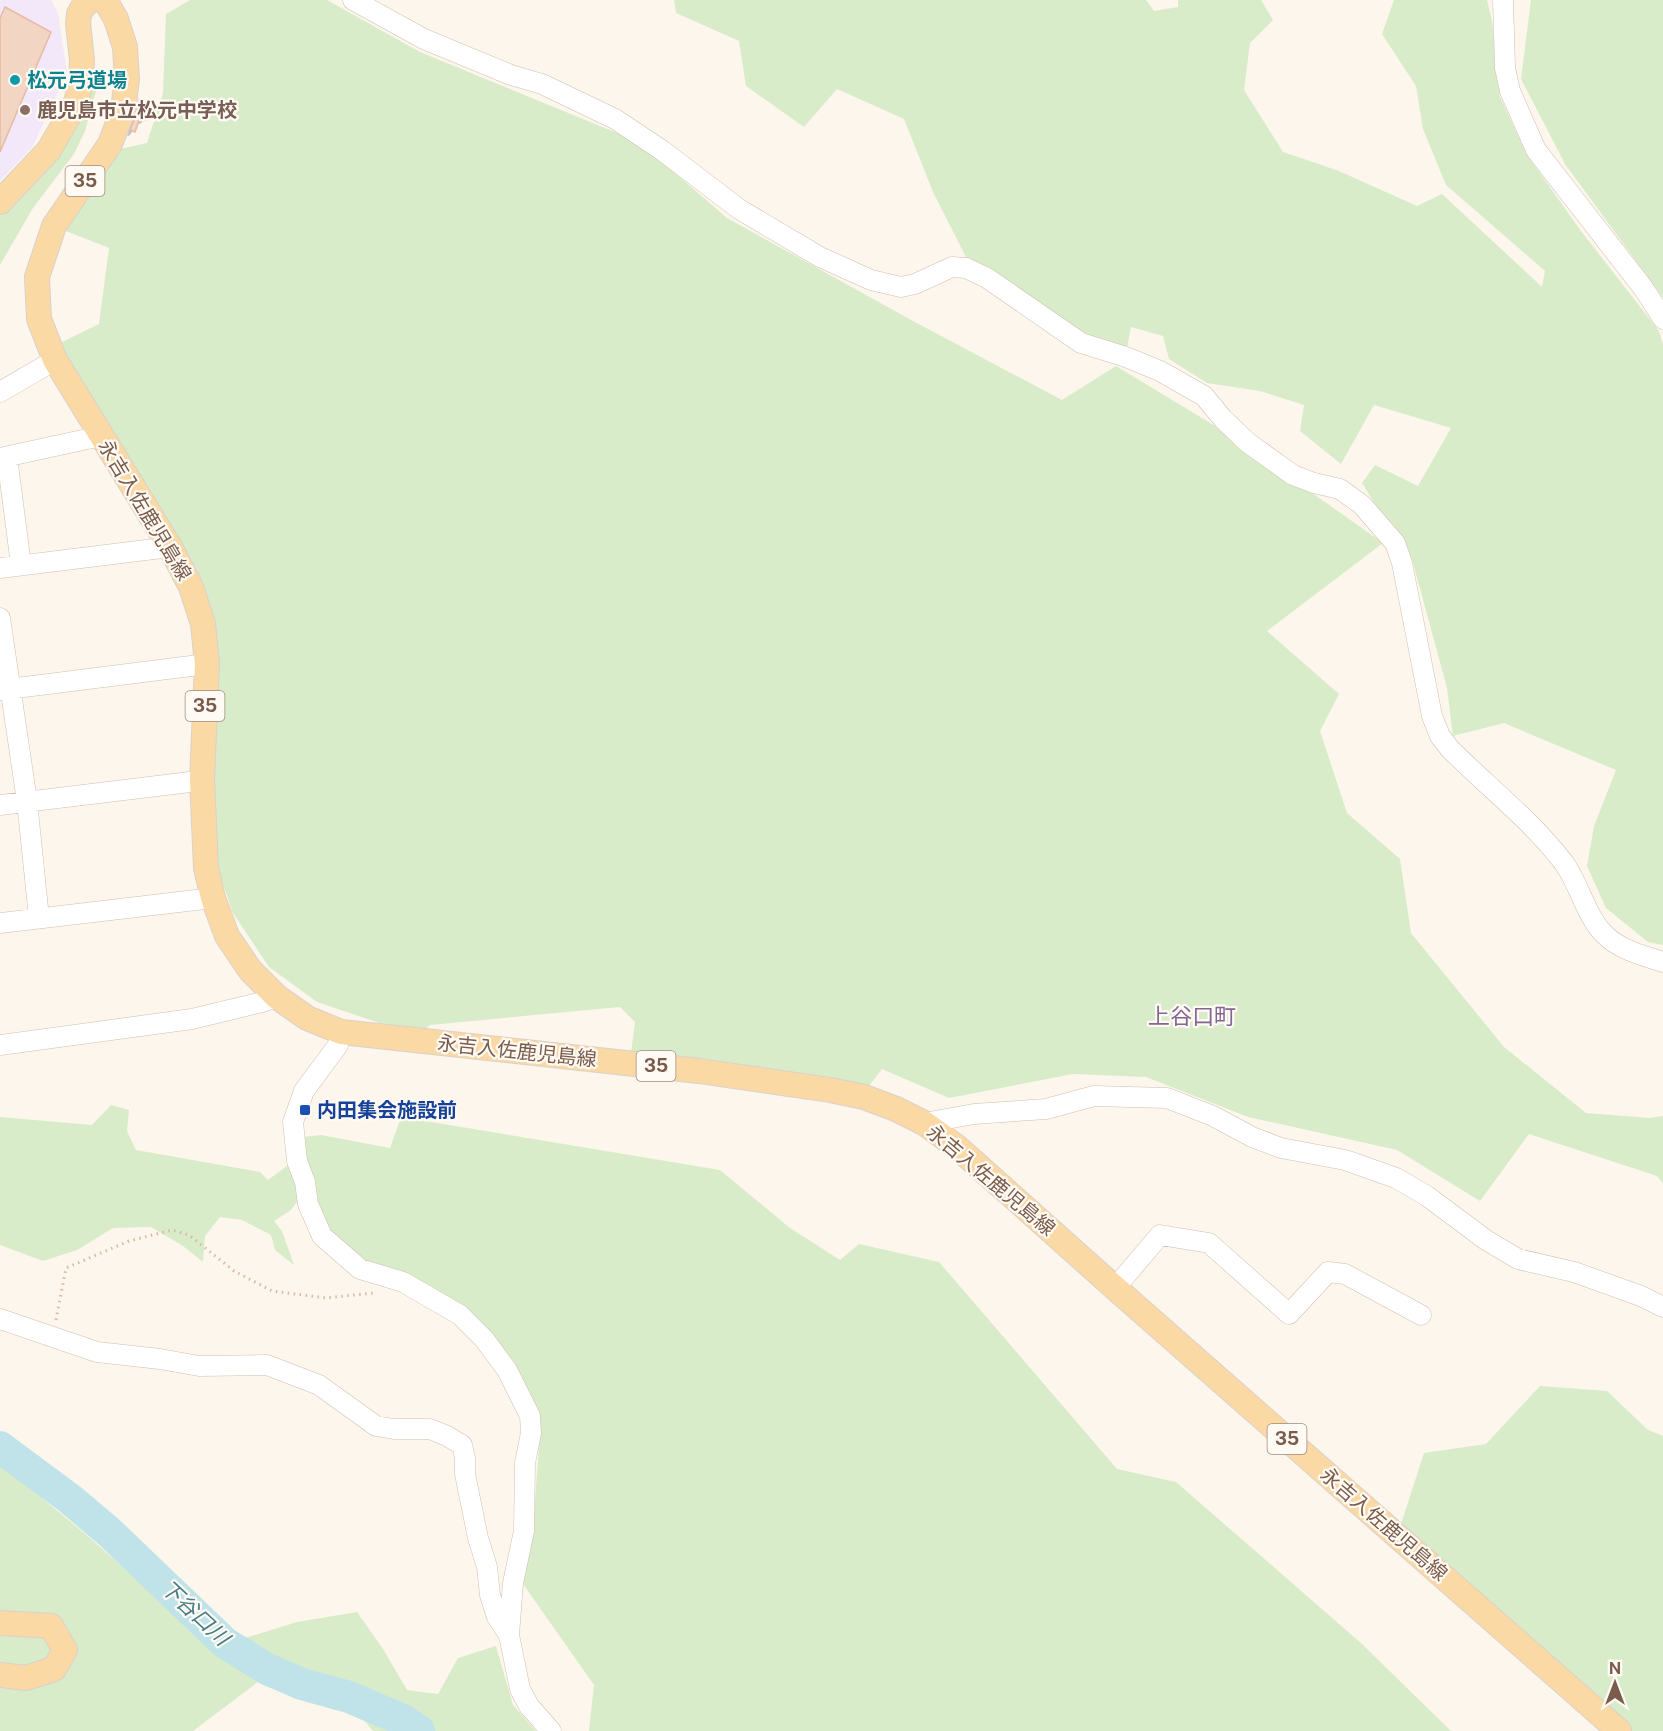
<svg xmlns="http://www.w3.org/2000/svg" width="1663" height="1731" viewBox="0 0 1663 1731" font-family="'Public Sans','Noto Sans JP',sans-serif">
	<rect width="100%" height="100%" fill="#fdf6ec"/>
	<path fill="#f3e8fa" d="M0,0H51L58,13L67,73L33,146L0,181Z"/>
	<path fill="#d8ecc9" d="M190,0H327L420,52L639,142L727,218L913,321L1062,400L1116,366L1230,435L1383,543L1267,631L1339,694L1320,731L1347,813L1400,859L1411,933L1504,1047L1586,1113L1650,1118L1663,1116V1184L1657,1176L1529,1134L1480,1201L1397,1150L1248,1117L1146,1077L1073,1074L949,1098L882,1069L869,1086L631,1053L635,1022L620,1007L430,1025L418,1036L317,1002L269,967L233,913L216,864L212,773L214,626L68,359L62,342L99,324L109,248L61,229L103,153L147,143L163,93L166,14Z
		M674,0H1146L1154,11L1178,7V0H1261L1273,20L1250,43L1244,90L1283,152L1339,171L1417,206L1442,194L1542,287L1545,271L1446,185L1423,129L1416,86L1382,34L1394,0H1487L1492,21L1500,97L1527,155L1581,231L1659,331L1663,345V945L1648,942L1606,908L1587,866L1594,826L1616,770L1504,723L1453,736L1447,688L1412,559L1380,512L1362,483L1375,465L1418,486L1451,428L1374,405L1341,464L1300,431L1304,405L1260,391L1207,383L1169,359L1163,336L1131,327L1126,353L1075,333L967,259L933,192L904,119L837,89L804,127L746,86L739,41L676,13Z
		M1531,0H1663V298L1565,164L1521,79Z
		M93,76L100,77L85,131L74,154L33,208L0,265V214L39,176Z
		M111,1105L129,1110L127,1131L136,1150L260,1172L268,1180L291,1163L301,1196L291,1210L274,1221L282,1231L294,1265L275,1250L271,1235L242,1220L220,1217L205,1236L203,1262L183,1246L151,1227L113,1228L77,1250L43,1261L0,1245V1117L92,1125Z
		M401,1117L720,1170L790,1228L840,1260L859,1244L939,1262L1117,1469L1176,1482L1362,1644L1451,1731H589L594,1685L523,1584L534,1514L540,1433L529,1391L489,1330L363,1261L327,1230L314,1202L306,1161L303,1137L321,1135L390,1148Z
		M1540,1386L1607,1391L1648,1430L1663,1436V1731H1631L1401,1524L1424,1453L1486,1444Z
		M0,1434L37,1494L89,1537L145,1587L195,1636L248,1637L297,1622L357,1612L383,1649L407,1690L438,1694L458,1658L496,1646L513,1705L536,1731H373L356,1711L258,1682L193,1731H0Z"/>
	<path fill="#0003" d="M139,100L150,104L144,120L140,124L136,123L133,131L129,136L127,135L132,121L135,105Z"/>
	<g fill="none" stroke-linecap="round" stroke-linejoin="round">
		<path stroke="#bfe3e8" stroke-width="32" d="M0,1447L70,1499L109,1532L225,1643L267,1669L302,1684L349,1697L403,1720L419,1731"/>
	</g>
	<path fill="#f3d5c3" stroke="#e6bba3" stroke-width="1.5" d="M5,7L51,32L0,152V18Z
		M139,99L152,103L146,120L140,118L135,132L130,130L136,115Z"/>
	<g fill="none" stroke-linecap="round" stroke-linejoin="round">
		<g stroke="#d1beb0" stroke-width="21">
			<path id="minor" d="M353,0L424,39L511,75L542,84L615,119L663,151L739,209L820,257L871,280L901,287L915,284L952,267L966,268L987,278L1081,343L1126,357L1160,371L1204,396L1223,419L1247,442L1293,475L1314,483L1340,489L1362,505L1395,543L1402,563L1432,716L1440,736L1450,749C1488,787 1531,820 1564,863C1580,885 1585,915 1605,935C1620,950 1644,956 1663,962
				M1503,0L1505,68L1510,91L1536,150L1644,289L1663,319
				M0,392L55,360
				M7,457L21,565
				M0,458L101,436
				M0,568L170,547
				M0,618L27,801L39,918
				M0,690L207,664
				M0,805L190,782L202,780
				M0,923L213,898
				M341,1032L338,1045L304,1091L293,1122L297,1161L305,1182L308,1204L322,1236L360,1269L403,1282L460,1315L484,1339L507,1370L530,1416L531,1433L525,1463L524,1531L513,1583L509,1635L520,1689L529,1706L551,1731
				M0,1045L192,1019L262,1002L277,997
				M924,1123L974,1114L1046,1109L1094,1096L1167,1098L1213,1116L1252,1137L1281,1148L1345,1160L1396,1178L1427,1196L1486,1240L1518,1259L1574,1272L1641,1296L1663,1307
				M1115,1288L1160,1235L1209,1243L1289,1314L1328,1272L1345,1274L1421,1315
				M0,1319L97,1352L160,1359L199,1366L267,1365L319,1385L376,1426L394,1429H430L447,1436L462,1445L465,1458V1474L478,1538L487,1567L490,1595L497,1617L509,1635"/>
		</g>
		<g stroke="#dad1cd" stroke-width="26">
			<path id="major" d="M105,0L116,19L125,47L127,79L123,110L110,144L54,226L37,277L39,319L55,360L170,547L191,587L203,624L207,664L202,780L206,868L213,898L227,936L250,970L277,997L307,1018L341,1032L699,1071L830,1090L864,1097L896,1109L924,1123L957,1147L1115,1288L1619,1731
				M0,202L49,150L75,105L81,84L82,60L78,23L79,14L83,7L91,0
				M0,1623L51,1626L65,1650L54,1669L26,1678L0,1675"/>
		</g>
		<path stroke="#d9b8a5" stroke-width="3" stroke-dasharray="1.5 4.5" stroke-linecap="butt" d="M56,1320L66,1268L129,1241L172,1230L189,1235L234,1271L272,1291L326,1298L373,1293"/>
		<use href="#minor" stroke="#fff" stroke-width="20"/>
		<use href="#major" stroke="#fbd9a5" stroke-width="24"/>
	</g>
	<circle fill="#0f9aa8" stroke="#fffaf3" stroke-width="2" cx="15" cy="80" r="6"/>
	<circle fill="#8d6e63" stroke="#fffaf3" stroke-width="2" cx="25" cy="110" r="6"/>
	<rect fill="#1a4fb4" stroke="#fffaf3" stroke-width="2" x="299" y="1104" width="12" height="12" rx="3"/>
	<g text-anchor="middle" stroke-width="4.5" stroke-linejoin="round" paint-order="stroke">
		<g fill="#fffaf3" stroke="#a28b7f" stroke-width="1.5">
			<rect x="65.5" y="166" width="39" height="30" rx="4.5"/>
			<rect x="185.5" y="691" width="39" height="30" rx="4.5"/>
			<rect x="636.5" y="1051" width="39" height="30" rx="4.5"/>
			<rect x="1267.5" y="1424" width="39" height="30" rx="4.5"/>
		</g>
		<g font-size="18" font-weight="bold" fill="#7a5c4d">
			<text x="85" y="187">35</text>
			<text x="205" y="712">35</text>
			<text x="656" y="1072">35</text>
			<text x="1287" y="1445">35</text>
		</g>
		<g font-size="20" font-weight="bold" fill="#0d838f" stroke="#fffaf3" text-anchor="start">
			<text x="27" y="87">松元弓道場</text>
		</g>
		<g font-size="20" font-weight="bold" fill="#785e54" stroke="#fffaf3" text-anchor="start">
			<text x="37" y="117">鹿児島市立松元中学校</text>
		</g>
		<g font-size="20" fill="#7a5c4d" stroke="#fffaf3">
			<text transform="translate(145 510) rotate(59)" y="7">永吉入佐鹿児島線</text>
			<text transform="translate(517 1051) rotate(6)" y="7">永吉入佐鹿児島線</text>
			<text transform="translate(991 1180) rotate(40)" y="7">永吉入佐鹿児島線</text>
			<text transform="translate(1384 1524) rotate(41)" y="7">永吉入佐鹿児島線</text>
		</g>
		<g font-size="20" font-weight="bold" fill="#164399" stroke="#fffaf3" text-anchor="start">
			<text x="317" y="1117">内田集会施設前</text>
		</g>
		<g font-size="21" font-style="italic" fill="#437c86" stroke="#fffaf3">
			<text transform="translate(195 1613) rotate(43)" y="7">下谷口川</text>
		</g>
		<g font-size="22" fill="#846695" stroke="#fffaf3">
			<text x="1192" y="1024">上谷口町</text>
		</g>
	</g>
	<g transform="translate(1615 1683)" stroke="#fffaf3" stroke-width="4.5" paint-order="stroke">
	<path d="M0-4.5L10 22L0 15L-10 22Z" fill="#7a5c4d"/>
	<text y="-9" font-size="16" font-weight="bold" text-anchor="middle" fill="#7a5c4d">N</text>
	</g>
</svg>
